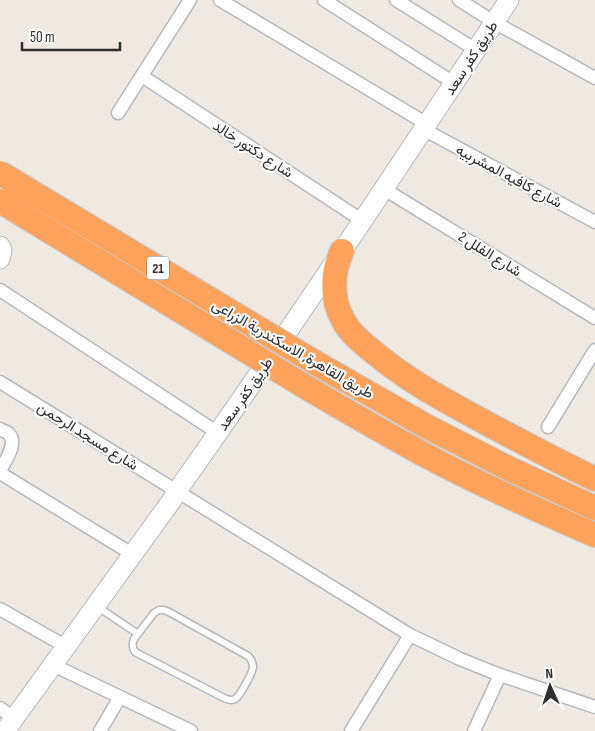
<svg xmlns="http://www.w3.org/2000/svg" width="595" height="731" viewBox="0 0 595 731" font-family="'Sofia Sans Condensed',Vazirmatn,sans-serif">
	<rect width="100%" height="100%" fill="#efe9e1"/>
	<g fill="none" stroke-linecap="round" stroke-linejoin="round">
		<g stroke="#b4b7c1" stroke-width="9">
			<path id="lane" d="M98,607L138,634
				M159,610H164L169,612L248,656C251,659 253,662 253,667C253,672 240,696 235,699C231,701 228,700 224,698L135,652C132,647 132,644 134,639L154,613Z"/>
		</g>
		<g stroke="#b4b7c1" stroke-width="15">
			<path id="street" d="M220,0L427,124
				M324,0L454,83
				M396,0L476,50
				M459,0L494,22L595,78
				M142,76L363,221
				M118,113L190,0
				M423,129L595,222
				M384,189L595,318
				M0,290L218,433
				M0,382L410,635L460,659L500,675L595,707
				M548,427L595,350
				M0,429C3,431 5,431 8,433C19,442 5,461 0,471
				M0,473L132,554
				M0,609L65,646
				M53,665L191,731
				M0,708L13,718
				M100,731L120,697
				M351,731L410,635
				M474,731L500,675"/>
		</g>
		<g stroke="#b4b7c1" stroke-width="21">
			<path id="secondary" d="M0,246L2,250L0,259
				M5,731L172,500L177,491C291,330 400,165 509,0"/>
		</g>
		<g stroke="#c9c9c9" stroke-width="26">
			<path id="highway" d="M342,251C332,273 331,298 343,320C350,333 360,341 371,350C404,378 440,398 477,418C516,439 555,460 595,479
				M316,363L426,426L508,468L595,508
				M304,386C343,409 383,432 423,454C479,484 537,510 595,535"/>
		</g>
		<use href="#lane" stroke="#fff" stroke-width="6"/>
		<use href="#street" stroke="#fff" stroke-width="12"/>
		<use href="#secondary" stroke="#fff" stroke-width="19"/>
		<use href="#highway" stroke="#ffa35c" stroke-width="24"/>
		<g stroke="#c9c9c9" stroke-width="26" stroke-linecap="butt">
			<path id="highway-bridge" d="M0,173L316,363
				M0,201L304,386"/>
		</g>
		<use href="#highway-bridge" stroke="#ffa35c" stroke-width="24"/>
	</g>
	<g text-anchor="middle" stroke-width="4" stroke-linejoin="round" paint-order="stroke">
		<rect fill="#fff" stroke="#6d6d6d" stroke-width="1" x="147" y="256.5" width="22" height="23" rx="4"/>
		<g font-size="14" font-weight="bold" fill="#2e2e2e">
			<text x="158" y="273">21</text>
		</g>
		<g font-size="15" fill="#2e2e2e" stroke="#fff">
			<text transform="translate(471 58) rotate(-57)" y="5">طريق كفر سعد</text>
			<text transform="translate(253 149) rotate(33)" y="5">شارع دكتور خالد</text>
			<text transform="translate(509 176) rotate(28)" y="5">شارع كافيه المشربيه</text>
			<text transform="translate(490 254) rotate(32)" y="5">شارع الفلل 2</text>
			<text transform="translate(293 349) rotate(30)" y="5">طريق القاهرة, الاسكندرية الزراعى</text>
			<text transform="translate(245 394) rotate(-55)" y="5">طريق كفر سعد</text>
			<text transform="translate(88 436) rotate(32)" y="5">شارع مسجد الرحمن</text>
		</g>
	</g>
	<g transform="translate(550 686) rotate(357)" stroke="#ffffff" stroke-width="4" paint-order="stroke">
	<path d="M0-4L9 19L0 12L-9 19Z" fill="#2e2e2e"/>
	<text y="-8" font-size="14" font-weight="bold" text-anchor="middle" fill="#2e2e2e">N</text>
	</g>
	<path d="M22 42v8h98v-8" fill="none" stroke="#2e2e2e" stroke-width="2.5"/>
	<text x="30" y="42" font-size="15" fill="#2e2e2e" stroke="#ffffff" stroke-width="4" paint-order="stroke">50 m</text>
</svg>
